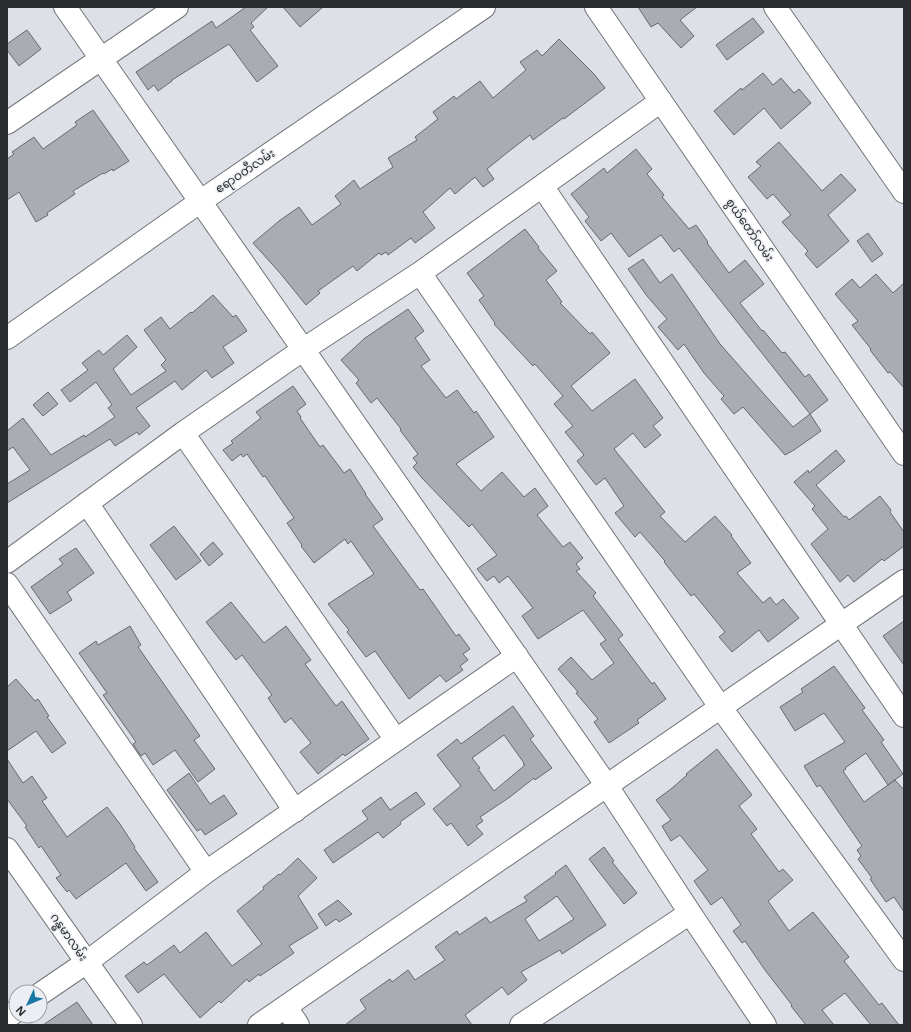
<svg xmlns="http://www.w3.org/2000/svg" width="911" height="1032" viewBox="0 0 911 1032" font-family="'Noto Sans','Noto Sans Myanmar',sans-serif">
	<rect width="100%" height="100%" fill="#dde0e6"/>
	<path fill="#a9acb2" stroke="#676a6f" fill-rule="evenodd" d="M246,7H268L251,23L254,27L250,30L278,66L257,82L229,44L172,80V81L158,91L154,85L148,90L136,72L212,21L216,28Z
		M283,7H323L300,27Z
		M638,7H697L680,20L694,36L681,48L658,23L651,27Z
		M753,18L764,32L727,60L716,45Z
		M27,30L41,49L19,66L7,50V44Z
		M559,39L594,74L605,88L564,119L563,118L533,140L530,135L508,152L487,169L494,179L483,187L475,177L455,194L450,188L423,212L435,228L415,243L411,238L388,255L386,252L381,255L379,253L357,271L353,266L318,291L320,293L306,305L280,273L253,243L279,221L299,207L312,225L341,204L335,196L354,180L360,189L393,167L388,158L417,140L415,137L438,119L433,112L454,96L456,99L480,81L493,98L526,70L520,62L537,50L542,56Z
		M763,73L773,85L781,78L794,93L799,89L811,103L781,129L764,108L734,135L714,111L741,88L742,90Z
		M93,110L129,161L113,171L112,169L104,174L103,173L73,191L75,194L47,213L48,215L36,222L19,192L7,200V159L14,154L12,152L34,137L43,149L77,125L75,122Z
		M779,142L822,191L841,174L856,190L828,215L849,241L817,268L805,254L808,251L782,222L791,215L773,194L767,199L748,177L761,166L756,162Z
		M636,149L652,169L647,174L664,195L662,197L689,229L696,225L708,242L707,243L729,273L745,260L764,284L740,303L762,331L763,330L782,353L785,352L805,377L809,374L828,400L810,414L679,248L674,252L661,235L629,257L611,233L601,241L585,221L589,217L571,194L604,168L607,173Z
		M525,229L539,247L538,248L557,271L546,280L562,302L560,303L590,334L592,332L610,353L571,386L592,411L635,379L663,418L653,426L661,435L645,448L633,433L614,449L665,512L660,516L685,542L715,516L732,535L731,536L751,563L737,573L763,603L770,597L776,605L783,599L799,618L768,642L759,630L732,652L719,637L725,632L694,594L691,596L664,562L665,561L640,532L635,537L615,513L624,506L605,478L596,485L577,461L584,455L565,432L573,426L554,404L563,396L535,364L533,366L494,324L495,323L479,300L484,296L467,273Z
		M868,233L883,254L872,262L857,241Z
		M643,259L660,283L672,274L720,344L793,427L810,414L821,431L794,450L785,455L743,407L734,414L721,399L724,396L704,373L684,344L678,350L658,327L667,319L647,296L628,269Z
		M876,274L893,293L904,283V388L890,372L888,373L870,350L871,349L852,325L858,321L835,294L852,279L860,288Z
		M213,295L233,317L236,315L247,331L223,347L234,363L212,378L206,370L182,390L175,381L136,408L150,426L139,435L137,432L115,446L110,439L7,503V484L30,470L13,447L7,451V431L23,418L51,455L84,435L85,437L115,417L108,408L112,405L96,382L70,402L61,390L88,370L82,363L99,350L103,355L127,335L137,347L113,369L131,395L166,371L161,365L166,360L144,330L161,317L170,329L191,312L192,313Z
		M408,309L424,331L415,338L430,360L421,366L446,398L457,390L474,413L476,411L494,437L456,464L481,491L502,472L524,497L535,488L548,506L537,515L563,547L570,542L583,558L576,564L580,569L576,571L596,593L593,596L623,635L618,639L652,684L654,682L666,699L637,720L639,723L609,743L594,722L598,719L576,693L578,692L558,669L571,657L592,680L614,663L600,644L606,640L583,610L538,639L522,616L533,608L508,576L499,583L494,576L487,581L477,569L497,555L472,524L469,527L422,478L413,467L417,463L413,458L418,454L400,430L401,429L377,398L371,403L356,383L359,380L341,360L365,338Z
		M293,386L306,404L297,411L301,417L300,418L320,447L323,445L344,473L350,469L366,494H365L383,519L373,526L420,590L423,589L456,636L459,634L470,649L463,654L468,660L460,666L463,670L446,682L440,675L409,699L375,651L366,657L347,632L349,630L328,604L374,574L351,541L348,544L345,539L314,563L301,546L302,545L287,523L294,518L265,476L263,477L247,454L243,457L241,454L232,461L223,450L233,443L231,441L261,418L256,412Z
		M48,392L58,404L43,416L33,405Z
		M836,450L845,461L816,485L844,517L846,516L849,520L880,496L891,510L890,512L904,532V546L884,561L882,559L854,582L848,575L840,582L811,544L828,529L812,509L815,506L794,482L808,470L809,473Z
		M174,526L201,561L176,580L150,545Z
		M213,542L223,554L209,566L200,554Z
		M76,548L94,573L67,592L72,600L50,614L31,587L63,564L59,559Z
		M231,602L264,643L286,626L311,660L305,664L336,706L342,701L369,739L345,756L343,754L318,774L300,752L311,743L291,718L285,723L268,698L272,695L242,655L236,660L206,622Z
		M904,621V665L883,636Z
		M130,626L141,645L138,647L200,736L194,740L215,769L198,782L175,750L153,765L145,753L141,756L133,744L136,742L103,695L107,693L79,653L96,641L98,645Z
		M834,666L865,708L862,710L884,740L881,742L903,774L888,785L866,753L845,768L846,769L843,771L864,802L895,780L904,790V912L894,897L886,902L870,879L872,878L858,859L861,856L857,850L862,846L820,785L817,787L804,766L845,742L824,713L795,731L780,707L803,692L801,689Z
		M16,679L35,701L38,699L49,716L47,717L66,743L52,753L36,731L7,751V687Z
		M513,706L534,736L530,739L552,768L535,780L534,778L510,797L480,817L483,821L476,826L483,834L468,846L451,823L447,826L433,809L461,786L437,755L457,739L461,744ZM504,735L524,763L523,764L525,765L494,791L478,769L480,768L472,758Z
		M717,749L752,795L739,806L757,829L751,834L779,872L783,869L793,880L768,901L789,931L813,912L849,957L844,961L879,1005L882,1003L899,1025H871L845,993L822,1010L834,1025H806L791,1006L792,1005L765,970L745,941L742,943L733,931L741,925L722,897L711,905L694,881L708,870L680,835L671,841L662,826L671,820L656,800L671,789L687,775L686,774Z
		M7,759L23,783L32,776L47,798L42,801L67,837L107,807L120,824L135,847L134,848L158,882L146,891L126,863L76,899L69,890L67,892L56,878L61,875L41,846L39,848L25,827L27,826L7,799Z
		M189,773L210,804L224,795L237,814L205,835L201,829L197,831L167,790Z
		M416,792L425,804L400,822L401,824L383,838L378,832L333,863L324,850L368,819L362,811L381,797L390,810Z
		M604,847L614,861L612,862L637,893L624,904L589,859Z
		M298,858L317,878L298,896L318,928L289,946L294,953L260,976L259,974L249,982L247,979L221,1003L219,1001L200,1018L164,974L138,993L125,976L144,962L147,965L174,945L180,953L206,932L232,966L262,944L237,911L264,889L263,887L279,874L280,875Z
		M566,865L606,925L562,954L560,950L521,972L527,980L508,995L502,987L465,1015L472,1025H345L366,1009L360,1000L390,979L392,982L408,970L415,980L445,960L435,947L457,931L459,935L486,917L490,923L527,901L524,897L556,874L555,873ZM557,896L574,919L539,941L525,919Z
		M338,900L352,914L339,922L336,919L326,926L318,914Z
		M77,1002L93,1025H43Z"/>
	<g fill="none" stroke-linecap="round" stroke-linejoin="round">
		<g stroke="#73757a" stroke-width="24">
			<path id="minor" d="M65,7L607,786L690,913L765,1025
				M596,7L904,454
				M775,7L904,192
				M7,123L177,7
				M542,186L904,716
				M420,273L721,708L904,960
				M7,338L201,201L484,7
				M183,433L396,740
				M87,503L295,811
				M7,562L183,433L304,349L420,273L661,101
				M7,584L206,872
				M7,849L131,1025
				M40,994L87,962L206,872L517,656
				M286,1007L298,1025
				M7,1017L16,1011
				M259,1025L904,581
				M521,1025L690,913"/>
		</g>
		<use href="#minor" stroke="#fff" stroke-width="22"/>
	</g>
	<g text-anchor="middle" stroke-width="3" stroke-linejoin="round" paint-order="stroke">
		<g font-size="12" fill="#2b2c2f" stroke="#ebeef3">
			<text transform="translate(245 171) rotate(-34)" y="4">ဧရာဝတီလမ်း</text>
			<text transform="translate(750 230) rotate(55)" y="4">စွယ်တော်လမ်း</text>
			<text transform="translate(69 937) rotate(55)" y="4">ဂန္ဓမာလမ်း</text>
		</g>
	</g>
	<rect width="911" height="1032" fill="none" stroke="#2b2c2f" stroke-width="16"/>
	<g transform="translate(28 1004) rotate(226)"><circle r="19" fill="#ebeef3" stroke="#9ea0a5"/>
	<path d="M0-3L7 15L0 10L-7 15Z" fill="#1977a4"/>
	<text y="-6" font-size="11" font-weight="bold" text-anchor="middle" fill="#2b2c2f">N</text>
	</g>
</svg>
